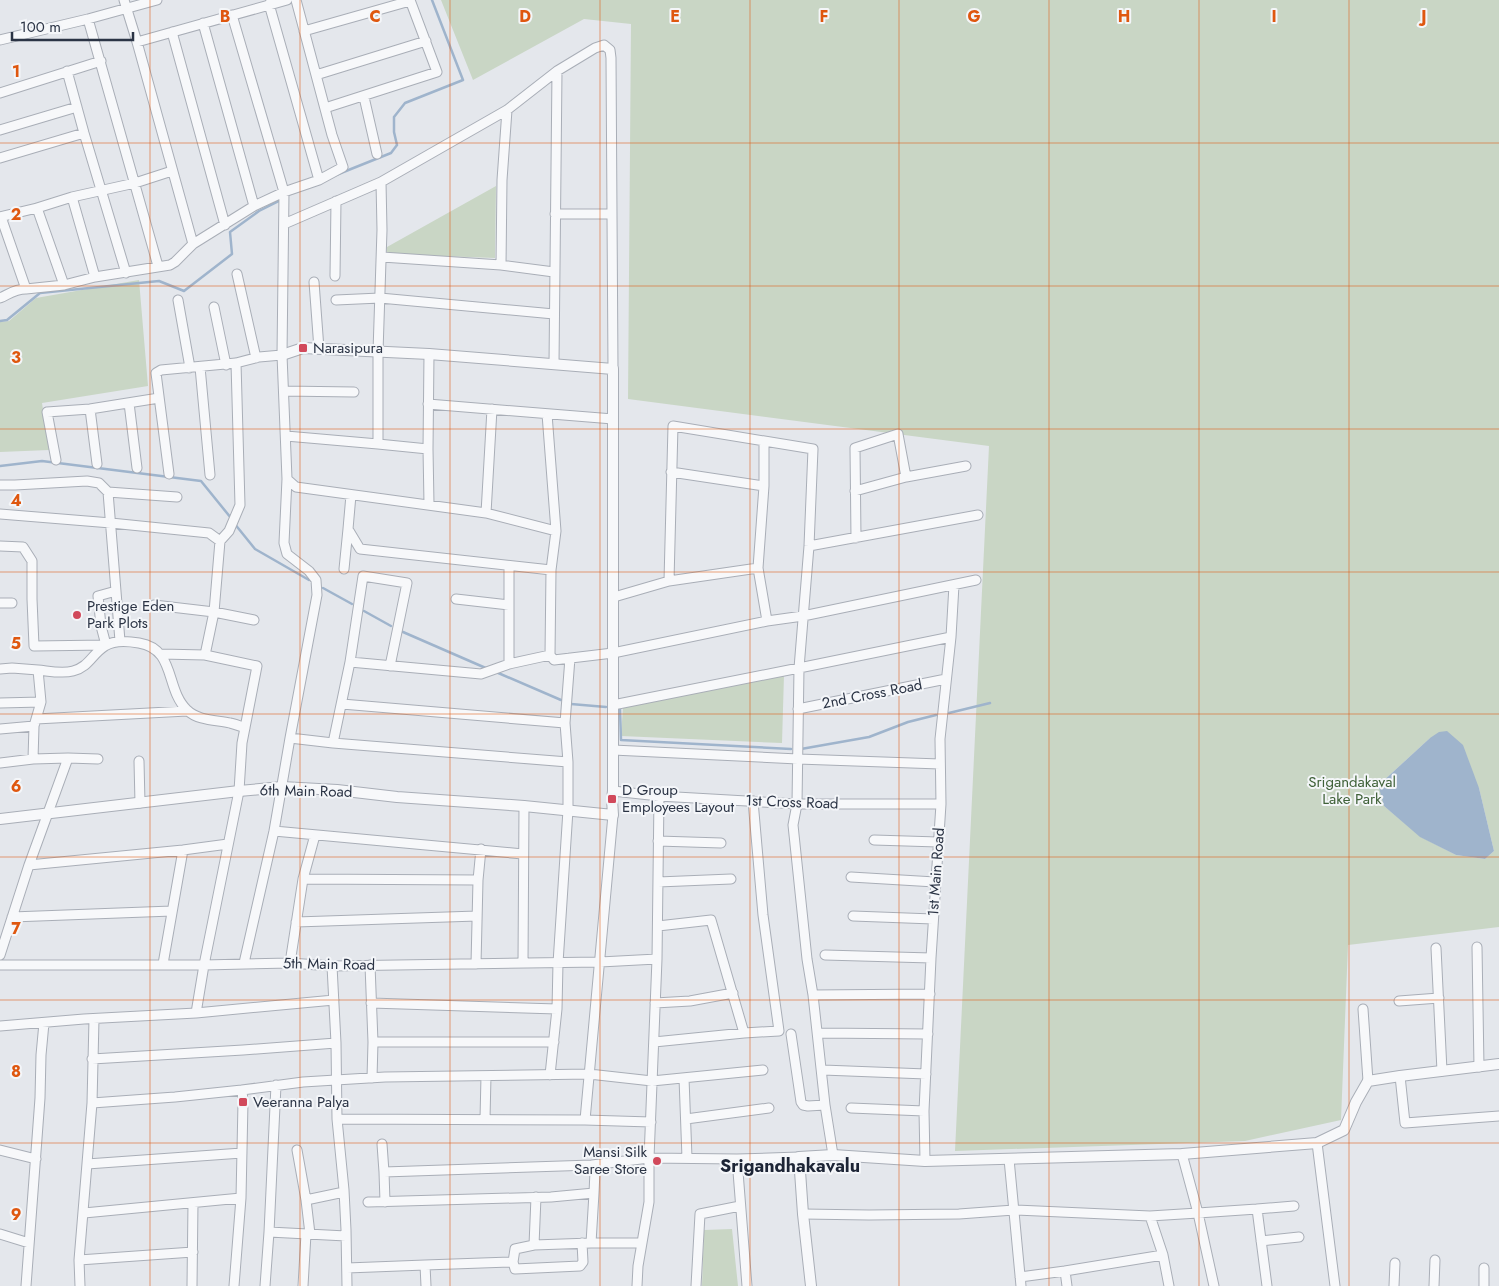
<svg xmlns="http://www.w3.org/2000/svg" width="1499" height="1286" viewBox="0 0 1499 1286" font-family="Jost,sans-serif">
	<rect width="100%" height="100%" fill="#e4e7ec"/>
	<path fill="#c9d6c5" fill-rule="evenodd" d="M441,0H1499V927L1348,945L1341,1120L1245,1141L955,1151L989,446L628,399L631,24L584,19L473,80ZM1430,738L1479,788L1494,851L1485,859L1456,855L1421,837L1384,806L1381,783Z
		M496,186L495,258L387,254V247Z
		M139,280L148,386L42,403L49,450L0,452V322L9,321L36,298Z
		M784,675L782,743L621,736L623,707Z
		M732,1229L738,1286H702L704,1230Z"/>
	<path fill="#9fb4cc" d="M1447,731L1463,745L1479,788L1494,851L1485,859L1456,855L1420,837L1384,806L1379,788L1381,783L1430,738L1439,732Z"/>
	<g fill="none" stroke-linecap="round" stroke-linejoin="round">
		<path stroke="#9fb4cc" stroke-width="2.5" d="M336,175L391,153L397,145L394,132V117L405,103L463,80L432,0
			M0,321L7,320L40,293L159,281L184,291L232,254L230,232L259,211L281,200
			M0,466L42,461L201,481L231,518
			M234,523L255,549L309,580
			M323,588L352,604
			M364,611L391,626
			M403,632L488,669
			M496,672L561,700
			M571,704L606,707
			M620,709L621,740L791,749
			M949,713L990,703
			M801,749L869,737L908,722L936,715"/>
		<g stroke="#a9aeb7" stroke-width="11">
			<path id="minor" d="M124,0L137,42L193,244
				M269,4L319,180
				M232,15L284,192L282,355
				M88,19L158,266
				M203,23L254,206
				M304,31L410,1
				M172,32L225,225
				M0,40L88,19L157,0
				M137,42L287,0
				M67,71L84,133L126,273
				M316,75L426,41
				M0,93L101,61
				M364,97L377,154
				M325,108L437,72L410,0
				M0,130L77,107
				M0,158L84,133
				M72,197L95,277
				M37,208L64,285
				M555,214H612
				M0,217L37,208L72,197L135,183L172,171
				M1,217L26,289L64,285L95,277L170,265L175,262L193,244L254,206L284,192L319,180L343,167L332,135L296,0
				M284,224L381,182L507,110L557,71L595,48L604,45L610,50L611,58L613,369
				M382,257L501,265L554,272
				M501,265L502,180L507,110
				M237,274L256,358
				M335,276L336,201
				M314,282L319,349
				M0,298C9,294 15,289 26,289
				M178,300L189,362V368
				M336,300L380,298L554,314
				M214,307L226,365
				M554,364L557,71
				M200,367L210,475
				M284,391L354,392
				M129,403L137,468
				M428,404L613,419
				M90,409L97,464
				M547,414L556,531L551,570L550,655L554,660L613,653L767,621L803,616L976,580
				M286,436L378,444V352L382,230L381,182
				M764,442V486L758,568L767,621
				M378,444L428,449L429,504
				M428,449L429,354
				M56,460L47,412L90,409L159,398
				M671,472L764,486
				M169,474L156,373L161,370L236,363L259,357L282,355L287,479L296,487L486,513L556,531
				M0,485H15L87,481L99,483L108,492
				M855,491L906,477
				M351,495L348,529L360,549L551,570
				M486,513L492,409
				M0,514L111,523L209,533L220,541L214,612L205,655L161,654
				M856,538L855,448L898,434L906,477L966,466
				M220,541L229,531L240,505L236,363
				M0,546L23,547L32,561V599L34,646L106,645L101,626L98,596L116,591
				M809,546L978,515
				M344,569L348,529
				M669,581L673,426L813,449L809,546L799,668L797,804L793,825L807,959L813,995L825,1105L833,1155
				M614,597L669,581L758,568
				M456,599L509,605
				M0,603H12
				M154,605L214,612L254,620
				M120,641L108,492L177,497
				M350,662L363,576L407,583L390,666
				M509,664V566
				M0,669L12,668L38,670
				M0,703L41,702
				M342,704L565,723
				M613,705L799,668L951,637
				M798,709L946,679
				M36,719L187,711
				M0,729L34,726
				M290,738L333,743L350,662L481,674L509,664L550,655
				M333,743L568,762
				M613,750L798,759L940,764
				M68,758L98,759
				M33,759L34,726L41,702L38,670C49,671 62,674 73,671C89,667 92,654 105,646C114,640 128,641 139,643C176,649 165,689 187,710C198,721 217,720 230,723C235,724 240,726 245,728
				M139,761L140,803
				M0,763L33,759L68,758L29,865L0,955
				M613,791L659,796L797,804H941
				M274,831L523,854
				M874,840L938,842
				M658,841L721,843
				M29,865L183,850L228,844
				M851,877L935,882
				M303,879L478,880
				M658,882L731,879
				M853,916L933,919
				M12,917L172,911
				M296,922L477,916
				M658,926L711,920L744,1033
				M1477,947L1479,1067
				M1436,948L1442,1071
				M825,955L931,958
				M244,963L274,831L290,738L317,595L316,580L309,571L287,554L284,543L287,479
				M290,963L303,879L315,835
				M523,963L524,806
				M163,964L183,850
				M476,964L478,880L481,849
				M0,965H204L290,963L332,966L600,962L657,959
				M370,965L373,1042L372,1078
				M332,966L336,1043L337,1119L344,1190L346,1230L347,1286
				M813,995L930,994
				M1399,1001L1439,998
				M371,1003L557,1009
				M655,1003L690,1001L733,993
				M1363,1009L1368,1081
				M196,1013L204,965L239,791L242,743L257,666L205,655
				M0,1026L84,1019L196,1013L334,1000
				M818,1033L928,1034
				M791,1034L801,1102L803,1105L808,1106L825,1105
				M373,1042H554
				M654,1042L744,1033L779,1031L763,915L753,801
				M92,1059L243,1050L336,1043
				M823,1070L926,1074
				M550,1075L557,1009L558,963L568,810V762L565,723L570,658
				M1400,1076L1405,1123L1499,1116
				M684,1078L687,1158
				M92,1103L175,1097L242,1090
				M851,1108L924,1111
				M337,1119L585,1120L651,1122
				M485,1119L486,1076
				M686,1119L769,1108
				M585,1120L613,815
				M1317,1143L1335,1286
				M382,1144L384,1172
				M0,1150L36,1159
				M297,1150L306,1200
				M737,1159L747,1286
				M1009,1159L1021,1286
				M925,1161L924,1111L931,958L941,804L940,739L951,637L954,585
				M87,1164L242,1153
				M536,1197L534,1245L591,1243L594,1193
				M368,1202L551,1197L594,1193L595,1171L592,1165L649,1158L737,1159L799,1157
				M385,1202L384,1172L592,1165
				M1257,1209L1294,1206
				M84,1213L241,1198
				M803,1214L869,1215L959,1214L1014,1210L1150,1216L1198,1213L1182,1154
				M1150,1216L1163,1255
				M269,1232L276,1085
				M0,1234L29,1243
				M310,1234L306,1200L344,1192
				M1261,1241L1299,1237
				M591,1243H642
				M79,1260L193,1252
				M513,1262L515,1249L534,1245
				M425,1265L513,1262L515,1269L580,1266L583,1262L582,1243
				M347,1268L425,1265L426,1286
				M1484,1268V1286
				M1020,1277L1065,1271
				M26,1286L40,1098L41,1055L44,1023
				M80,1286L79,1260L92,1103L94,1019
				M192,1286L193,1203
				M234,1286L241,1198L243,1102L242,1090L303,1082L385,1077L589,1074L652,1081L763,1070
				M265,1286L269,1232L346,1236
				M303,1286L306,1234
				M637,1286L638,1266L649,1202V1158L657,959L659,796
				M696,1286L700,1214L740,1206
				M1067,1286L1065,1271L1163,1255L1169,1286
				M1214,1286L1198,1213L1257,1209L1267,1286
				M1394,1286L1395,1263
				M1434,1286L1435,1260"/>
		</g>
		<g stroke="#a9aeb7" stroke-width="12">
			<path id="tertiary" d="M0,819L239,791L282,787L337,790L397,797L524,806L613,815L612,799L613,791V369L429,354L303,348L282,355
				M811,1286L803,1214L799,1157L833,1155L925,1161L1182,1154L1317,1143L1344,1130L1356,1102L1368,1081L1400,1076L1499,1064"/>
		</g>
		<use href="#minor" stroke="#f7f8fa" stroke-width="9"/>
		<use href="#tertiary" stroke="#f7f8fa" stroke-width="10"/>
	</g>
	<path fill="none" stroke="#df570f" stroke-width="1" stroke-opacity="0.55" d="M150,0V1286M300,0V1286M450,0V1286M600,0V1286M750,0V1286M899,0V1286M1049,0V1286M1199,0V1286M1349,0V1286M0,143H1499M0,286H1499M0,429H1499M0,572H1499M0,714H1499M0,857H1499M0,1000H1499M0,1143H1499"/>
	<g fill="#d1495b" stroke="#f4f6f9" stroke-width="2">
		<rect x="298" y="343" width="10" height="10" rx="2.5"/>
		<circle cx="77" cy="615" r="5"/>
		<rect x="607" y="794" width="10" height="10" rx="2.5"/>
		<rect x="238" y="1097" width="10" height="10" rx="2.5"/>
		<circle cx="657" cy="1161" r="5"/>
	</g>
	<g text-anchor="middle" stroke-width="4" stroke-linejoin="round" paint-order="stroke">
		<g font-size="15" fill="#2b3445" stroke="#f4f6f9" text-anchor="start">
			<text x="313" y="353">Narasipura</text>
			<text x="87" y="611">Prestige Eden<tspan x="87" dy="17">Park Plots</tspan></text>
			<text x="622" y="795">D Group<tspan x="622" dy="17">Employees Layout</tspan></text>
			<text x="253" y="1107">Veeranna Palya</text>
			<text x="647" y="1157" text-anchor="end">Mansi Silk<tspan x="647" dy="17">Saree Store</tspan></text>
		</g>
		<g font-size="15" fill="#2b3445" stroke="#f4f6f9">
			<text transform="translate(872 694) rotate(-11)" y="5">2nd Cross Road</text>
			<text transform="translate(306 791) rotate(1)" y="5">6th Main Road</text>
			<text transform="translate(792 802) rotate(2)" y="5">1st Cross Road</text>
			<text transform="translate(936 872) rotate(-86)" y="5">1st Main Road</text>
			<text transform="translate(329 964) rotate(1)" y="5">5th Main Road</text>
		</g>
		<g font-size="15" fill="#3f6138" stroke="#f4f6f9">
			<text x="1352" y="787">Srigandakaval<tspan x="1352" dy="17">Lake Park</tspan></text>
		</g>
		<g font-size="18" font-weight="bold" fill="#1d2536" stroke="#f4f6f9">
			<text x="790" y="1172">Srigandhakavalu</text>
		</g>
	</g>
	<g font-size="16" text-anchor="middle" font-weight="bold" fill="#df570f" stroke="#f4f6f9" stroke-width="4" stroke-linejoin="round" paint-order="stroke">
		<text x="225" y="22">B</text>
		<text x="375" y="22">C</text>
		<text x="525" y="22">D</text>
		<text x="675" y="22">E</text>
		<text x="824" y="22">F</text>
		<text x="974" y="22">G</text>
		<text x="1124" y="22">H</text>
		<text x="1274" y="22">I</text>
		<text x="1424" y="22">J</text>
		<text x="16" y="77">1</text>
		<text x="16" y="220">2</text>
		<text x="16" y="363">3</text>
		<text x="16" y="506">4</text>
		<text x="16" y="649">5</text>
		<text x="16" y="792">6</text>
		<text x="16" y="934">7</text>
		<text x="16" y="1077">8</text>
		<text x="16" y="1220">9</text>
	</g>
	<path d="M12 32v8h121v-8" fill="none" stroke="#2b3445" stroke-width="2.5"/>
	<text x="20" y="32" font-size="15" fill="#2b3445" stroke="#f4f6f9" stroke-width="4" paint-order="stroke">100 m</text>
</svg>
